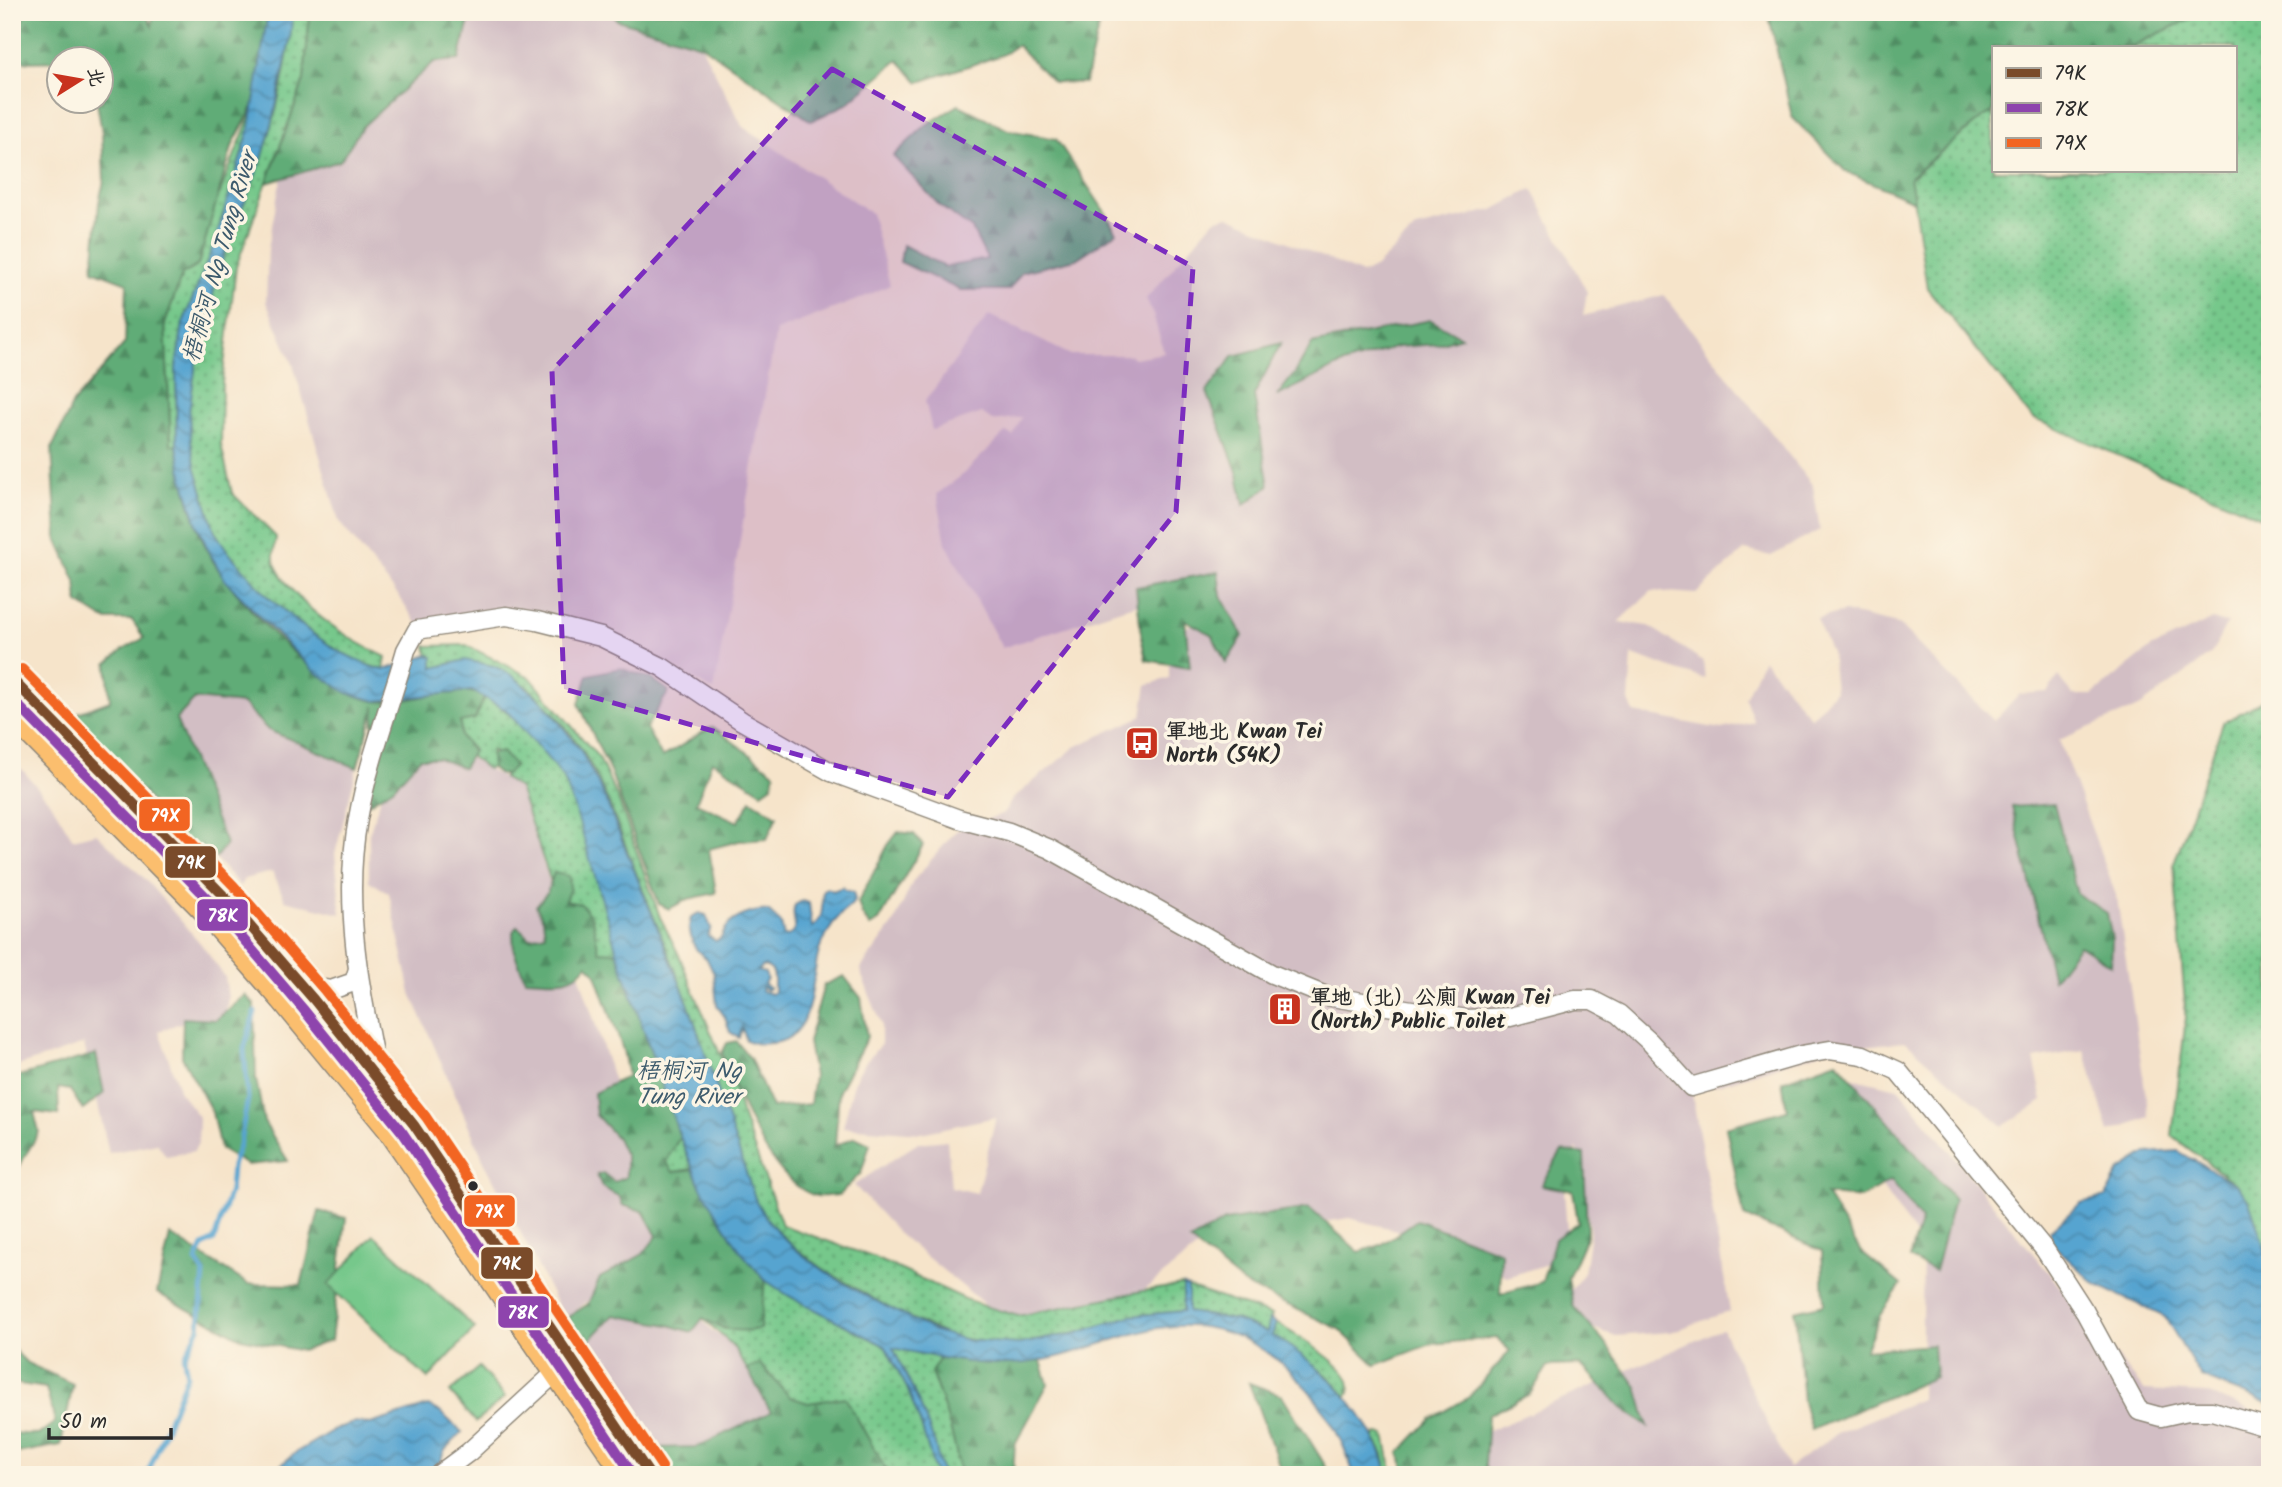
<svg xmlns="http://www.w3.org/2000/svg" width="2282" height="1487" viewBox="0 0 2282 1487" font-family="Kalam,'LXGW WenKai TC',sans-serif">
	<defs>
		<pattern id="grass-dots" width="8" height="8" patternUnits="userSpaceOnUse" patternTransform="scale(1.75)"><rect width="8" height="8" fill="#76c88b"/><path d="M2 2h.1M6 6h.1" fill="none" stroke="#61a372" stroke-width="1.8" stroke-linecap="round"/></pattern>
		<pattern id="forest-firs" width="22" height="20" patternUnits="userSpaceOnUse" patternTransform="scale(1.75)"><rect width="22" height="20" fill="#60ac77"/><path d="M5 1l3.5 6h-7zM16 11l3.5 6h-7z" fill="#4f8c62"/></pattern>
		<pattern id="water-waves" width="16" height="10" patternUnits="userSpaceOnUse" patternTransform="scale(1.75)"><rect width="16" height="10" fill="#57a4d0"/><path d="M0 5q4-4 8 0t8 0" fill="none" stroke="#4886a9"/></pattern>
	</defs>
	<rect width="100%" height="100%" fill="#fcf5e5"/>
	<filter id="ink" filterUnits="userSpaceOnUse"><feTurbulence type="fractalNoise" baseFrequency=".0143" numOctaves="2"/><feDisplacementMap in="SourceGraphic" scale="14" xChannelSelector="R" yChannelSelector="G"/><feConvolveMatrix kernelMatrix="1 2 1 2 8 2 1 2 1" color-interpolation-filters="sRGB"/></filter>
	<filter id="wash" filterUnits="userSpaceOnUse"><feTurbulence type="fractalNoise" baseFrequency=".00686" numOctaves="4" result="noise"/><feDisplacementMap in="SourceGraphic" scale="28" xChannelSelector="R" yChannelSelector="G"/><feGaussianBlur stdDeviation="1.57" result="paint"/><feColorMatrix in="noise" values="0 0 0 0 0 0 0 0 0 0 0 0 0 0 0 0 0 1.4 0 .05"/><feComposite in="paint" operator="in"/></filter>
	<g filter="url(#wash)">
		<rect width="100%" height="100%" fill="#f6e4ca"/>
		<path fill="#d2bec4" d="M323,12H610L617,20L701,45L742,126L871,213L890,285L862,298L776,331L714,691L662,661L504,614L420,628L398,595L339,522L293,364L266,302L268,249L279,187L317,80Z
			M1532,189L1587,292L1583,316L1664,295L1813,486L1820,530L1771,556L1745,550L1696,594L1652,591L1618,622L1649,626L1703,661L1705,679L1632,655L1629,701L1634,713L1721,729L1754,722L1745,698L1763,659L1811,718L1835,691L1831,652L1816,619L1844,612L1898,624L1994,721L2020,694L2047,692L2059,676L2073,695H2092L2151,648L2211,620L2227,623L2211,654L2141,706L2059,740L2117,898L2149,1117L2109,1132L2084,1050L2034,1059L2043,1101L2003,1126L1905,1041L1825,1051L1692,1093L1730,1311L1671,1332L1616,1336L1571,1321L1562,1301L1584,1273L1590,1233L1577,1147L1564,1191L1569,1257L1507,1277L1471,1249L1349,1218L1207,1240L1143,1291L1018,1316L988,1307L900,1235L854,1185L918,1143L947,1140L951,1187L977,1193L996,1117L921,1133L843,1127L854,1082L863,1065L881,1044V1023L862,976L861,968L894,923L913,881L956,831L1004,813L1011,800L1075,747L1142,716L1147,685L1169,678V635L1205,619V586L1121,609L1002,648L946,543L937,494L960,477L1006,432L1013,436L1022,417L993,421L982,413L932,430L925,401L989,315L1071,355H1130L1134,358L1164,353L1153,314L1146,299L1214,220L1228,216L1362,274L1376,267L1416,228L1493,210Z
			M198,696L243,704L268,730L358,764L335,854L341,914L285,900L272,872L244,879L240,886L215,858L226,844L176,719Z
			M406,719L519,788L664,1236L565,1320L484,1161L411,993L389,893L369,881V834Z
			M12,767L18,771L21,768L53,806L73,839L96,833L143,877L201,944L225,977L228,998L223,1030L183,1022L159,1031L180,1092L199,1117L198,1143L194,1151L166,1156L157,1143L109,1153L84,1044L12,1068Z
			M1841,1075L1898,1088L2144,1390L2206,1393L2270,1418V1475H1453L1454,1446L1722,1329L1789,1468L1837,1433L1921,1399L1923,1246L1816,1092Z
			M614,1315H698L711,1330L731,1343L774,1415L697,1447L653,1448L587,1340Z"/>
		<path fill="url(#grass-dots)" stroke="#507a5b" stroke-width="2" d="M293,12H310L304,80L236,267L222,383L221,445L232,493L276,537C275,545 272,557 275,564C293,604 347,639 386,657L384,670C340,659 306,629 272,600C251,582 227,557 215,531C200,499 188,447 189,412C190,363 210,299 225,252C235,220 251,189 262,158C278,111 288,62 293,12Z
			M2199,12H2270V521L2032,418L1927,288L1910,178L1983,117L1993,112V170H2235V47H2130L2198,15Z
			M255,103L250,127L214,244L183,323L176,367L177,445L171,446L165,323L182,275L198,265L215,205Z
			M466,645L530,677L599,758L618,799L660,917L678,953L735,1090L741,1112L782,1225L875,1258L974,1303L1018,1316L1143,1291L1183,1285L1184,1311L1130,1316L1077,1333L1019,1344L1006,1345L952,1337L895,1311L825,1270L794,1247L775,1228L763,1215L756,1201C732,1136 712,1070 689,1006C673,963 655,920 638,878C619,830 602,775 571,734C537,691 495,645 435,668L432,667L431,656L428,655L426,646Z
			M485,696C510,711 553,755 565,782C589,835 600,896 617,952H593L564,901L554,873L551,882L519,788L503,778L514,765L499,753L491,750L492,768L487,769L470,756L473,750L461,737L460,721L475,719Z
			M2270,696V1255L2265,1251L2237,1185L2172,1136L2186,1017L2174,864L2223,723Z
			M680,1137L693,1169L672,1172L665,1160Z
			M765,1280L789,1296L885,1346L907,1388L921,1425L936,1475H889L888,1470L808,1403L786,1400L760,1365L747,1369L733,1346L703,1318L724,1329H760Z
			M1188,1287L1272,1315L1267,1332L1235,1320L1188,1312Z
			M1276,1323C1293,1333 1344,1363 1349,1381C1351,1387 1349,1392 1347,1397L1328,1376L1272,1335Z
			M892,1348L940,1358L931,1373C945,1407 955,1438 960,1475H942C931,1429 914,1388 892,1348Z
			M1376,1434L1385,1435L1393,1475H1388L1382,1451L1375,1439Z"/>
		<path fill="url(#forest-firs)" stroke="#466c51" stroke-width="2" d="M26,12H145L152,26L153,12H268L255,103L233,144L198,265L182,275L165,323L171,445H177C183,482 192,519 208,552C231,597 324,695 375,701C412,706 450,682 485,696L475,719L460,722L461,737L473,751L463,768L438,758H420L393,788L366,805L375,706L357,768L268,730L243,704L195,699L176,719L226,844L215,858L197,861L141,790L105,764L72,715L110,701L107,664L123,650L144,638L132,620H105L78,603L76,581L57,539L52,448L73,403L125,343L127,283L93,270L99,202L104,181L102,133L97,102H102V60L24,62L12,44V37L20,28Z
			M310,12H463L469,21L459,60L434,62L362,127L340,161L267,183L304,80Z
			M612,12H1102L1085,83L1053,82L1017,45L1002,55L919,82L898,60L847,104L811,121L701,45L617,20Z
			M1768,12H2199L2198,15L2130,47H1993V112L1983,117L1910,177L1914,201L1846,172L1792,117Z
			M959,105L1008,130L1056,139L1107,215L1116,233L1076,259L1022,272L1009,290H960L900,262L903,245L945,267L987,259L972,229L940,206L893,156L926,125Z
			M1431,320L1461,337L1438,344L1397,347L1340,365L1277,396L1295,373L1312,344Z
			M1281,343L1254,395L1269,486L1244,505L1238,474L1207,392L1233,356Z
			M1218,572L1221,596L1243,636L1226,663L1212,635L1185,620L1190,667L1146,660L1142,641L1136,587Z
			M620,668L652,679L669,691L646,728L662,757C680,748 695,735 713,727L775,773L772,785L762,792L712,761L696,803L738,822L751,800L777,816L767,839L739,841L709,849L716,893L688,899L669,909L659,904L612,776L579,704L588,675Z
			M502,752L514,765L507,774L500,775L492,768L491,754Z
			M2054,804L2077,894L2107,913L2112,939L2111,965L2079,945L2053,979L2012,807Z
			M898,832L914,834L923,845L879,921L870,926L862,915L858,902L888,845Z
			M554,873L569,876L570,888L565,901L581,904L592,918L599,951L617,952L680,1137L666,1161L673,1172L693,1169C711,1209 737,1247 765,1280L760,1329C736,1333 724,1330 703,1318L692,1332L669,1325L614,1315L585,1345L568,1317L588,1304L600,1278L643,1254L657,1236L643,1211L622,1205L620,1197L602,1187L597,1175L603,1173L614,1182L626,1177V1157L617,1138L596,1115L594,1093L628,1076L623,1050L595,972L587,964C572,987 549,979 525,979L514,951L513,932L517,926L530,938L545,934L543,919L536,906L547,893Z
			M844,976L861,998L867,1037L839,1091L835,1146L855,1137L870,1144L861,1173L839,1195C832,1195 823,1197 817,1196C770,1184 736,1093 722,1053L727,1043L736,1041L750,1058L772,1108L810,1104L814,1076L808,1042L824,985Z
			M245,995L254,1004L256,1079L264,1122L288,1161L247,1165L220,1149L212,1112L182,1057L183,1018L216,1020Z
			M96,1054L104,1093L83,1110L70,1090L58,1088L59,1115L34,1112L39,1132L18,1168L12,1161V1078Z
			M1837,1061L1954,1199L1935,1271L1909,1258L1921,1220L1891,1180L1861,1198L1826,1195L1861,1252L1901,1285L1880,1315L1865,1350L1933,1345L1935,1377L1811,1430L1803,1402L1795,1311L1824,1304L1822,1251L1744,1216L1726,1127L1787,1110L1782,1081Z
			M1562,1151L1584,1154L1587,1235L1568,1278L1573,1306L1608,1347L1637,1387L1648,1426L1622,1408L1581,1365L1548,1366L1530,1394L1488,1415L1485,1466L1489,1475H1407L1399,1453L1431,1419L1469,1397L1510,1351L1497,1338L1431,1344L1376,1365L1339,1329L1245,1285L1190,1241L1225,1221L1309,1208L1359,1252L1381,1245L1417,1220L1501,1252L1500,1294L1542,1282L1555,1239L1578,1222L1573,1191L1541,1185Z
			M319,1211L346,1218L331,1340L302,1351L241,1338L157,1293L170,1235L248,1284L301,1285Z
			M12,1348L27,1363L73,1384L61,1445L12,1454V1433L38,1435L55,1422L46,1388L12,1383Z
			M940,1358L986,1364L1041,1361L1048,1384L1015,1444L1013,1475H960C955,1438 945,1407 931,1372Z
			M760,1364L790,1397L808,1403L845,1397L889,1475H661L640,1443L643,1431L654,1448L697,1447L771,1412L747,1369Z
			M1249,1383L1282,1395L1331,1475H1283Z"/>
		<path fill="#76c88b" stroke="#507a5b" stroke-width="2" d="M374,1235L475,1328L428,1379L328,1285Z
			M479,1367L505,1397L476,1422L450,1392Z"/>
		<path fill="url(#water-waves)" stroke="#41687e" stroke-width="2" fill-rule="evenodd" d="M268,12H293L290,40L273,121L262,159L225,250L198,350L189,412L191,442L196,469L215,532L229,553L267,596L310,632L338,651L372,667L384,670L428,655L433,657V668L465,660L494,666L512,675L544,703L580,749L603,793L688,1003L756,1201C787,1262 876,1301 935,1331L967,1340L1019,1344L1077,1333L1130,1316L1183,1311V1285L1188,1287V1312L1235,1320L1267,1332L1270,1319L1276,1323L1272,1335C1324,1367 1373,1414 1388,1475H1354C1330,1392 1252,1311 1159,1328C1114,1336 1072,1358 1025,1363C981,1368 936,1357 893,1348L921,1407L935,1444L942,1475H936L921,1425L907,1388L885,1346L789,1296L765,1280L741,1252L701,1188L680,1137L617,952L579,822L565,781L556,768L506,710L472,691L376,701L347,693L314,671L261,618L225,580L209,552L196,522L183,479L177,445L176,367L183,323L214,244L250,127Z
			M843,887L845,890L853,892L855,900C851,907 845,909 840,915C832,924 825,937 820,948C809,979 818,1038 772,1043C762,1044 754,1045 746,1040L742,1027L739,1038L730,1032L725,1017L717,1006L714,974L707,959L696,949L692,941L689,927L691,917L699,913L706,915L711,928L708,936L716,941C723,938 722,935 726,928C734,916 755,910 768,911L781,923L784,937C804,932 789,917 795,905L802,901L809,903L812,928C826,916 821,905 823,890L827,888L833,891ZM763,966C778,969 773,980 774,991L772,994L761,991L762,986L766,990L769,988L764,983L767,979L765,973L757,971Z
			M2178,1151L2237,1185L2249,1201L2270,1264V1404L2201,1377L2165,1317L2095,1284L2050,1242V1231L2081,1203L2106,1197L2119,1171L2147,1153Z
			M428,1406L440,1412L462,1432L445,1450L437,1468L424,1475H266L276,1469L295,1453L335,1429L355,1422L370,1424Z"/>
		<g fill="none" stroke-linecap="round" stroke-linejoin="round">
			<path stroke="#57a4d0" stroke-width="5" d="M147,1475L187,1375L184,1358L199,1328L204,1273L196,1261L203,1246L214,1240L230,1191L232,1166L240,1142L248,1098L244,1049L255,1012"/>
		</g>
	</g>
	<g filter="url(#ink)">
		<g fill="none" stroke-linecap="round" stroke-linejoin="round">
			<g stroke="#90887a" stroke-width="21">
				<path id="minor" d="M302,986L331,990L354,982L358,969
					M378,1078C361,995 342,905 358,819C368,762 390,706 406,650L417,630L506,616L537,621L601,637L662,667L742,721L831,772L959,819L1009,832L1050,849L1272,974L1326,996L1467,1019L1510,1017L1575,1000H1592L1619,1014L1650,1042L1691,1087L1801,1055L1830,1050L1863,1055L1898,1071L2045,1250L2085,1312L2139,1411L2161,1417L2188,1411H2212L2270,1428
					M438,1475L469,1452L555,1373"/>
			</g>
			<g stroke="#90887a" stroke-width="24">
				<path id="major" d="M12,679L224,896L314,1000L414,1125L650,1475
					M12,716L205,912L282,1000L388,1129L625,1475"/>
			</g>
			<use href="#minor" stroke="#fff" stroke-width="18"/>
			<use href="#major" stroke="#fbbe6e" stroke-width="21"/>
			<g stroke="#fcf5e5" stroke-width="16">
				<path id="bus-1" d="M12,679L224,896L314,1000L414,1125L650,1475"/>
			</g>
			<g stroke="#fcf5e5" stroke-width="16">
				<path id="bus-2" d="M12,699L214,905L303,1009L403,1133L633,1475"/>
			</g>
			<g stroke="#fcf5e5" stroke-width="16">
				<path id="bus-3" d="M22,669L234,886L325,991L426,1117L662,1467"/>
			</g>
			<use href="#bus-1" stroke="#7a4b2a" stroke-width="10"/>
			<use href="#bus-2" stroke="#8e44ad" stroke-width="10"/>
			<use href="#bus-3" stroke="#f26522" stroke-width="10"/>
		</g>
	</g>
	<path fill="#7b2cbf" fill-opacity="0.2" stroke="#7b2cbf" stroke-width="5" stroke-dasharray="14 9" stroke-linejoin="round" d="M832,69L1193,267L1176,512L948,797L564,689L552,371Z"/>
	<defs>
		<g id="bus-square" transform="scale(1.75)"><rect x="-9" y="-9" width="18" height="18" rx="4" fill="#c8321e" stroke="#fcf5e5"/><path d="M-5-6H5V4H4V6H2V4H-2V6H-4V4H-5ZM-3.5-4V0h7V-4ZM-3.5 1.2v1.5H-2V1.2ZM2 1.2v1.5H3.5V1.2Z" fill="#fff"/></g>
		<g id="building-square" transform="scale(1.75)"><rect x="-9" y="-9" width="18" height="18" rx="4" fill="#c8321e" stroke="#fcf5e5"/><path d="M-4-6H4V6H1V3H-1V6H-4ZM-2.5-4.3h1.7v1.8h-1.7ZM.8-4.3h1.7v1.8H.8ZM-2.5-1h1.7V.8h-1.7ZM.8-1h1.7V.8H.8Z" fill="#fff"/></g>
	</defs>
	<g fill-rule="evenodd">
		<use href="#bus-square" x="1142" y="743"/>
		<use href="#building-square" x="1285" y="1009"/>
	</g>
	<circle fill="#2b2b2b" stroke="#fcf5e5" stroke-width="2.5" cx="473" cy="1186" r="6"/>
	<g text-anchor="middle" stroke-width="7" stroke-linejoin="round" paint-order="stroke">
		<g font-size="21" font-weight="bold" fill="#2b2b2b" stroke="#fcf5e5" text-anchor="start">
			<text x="1166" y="738">軍地北 Kwan Tei<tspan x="1166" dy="24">North (54K)</tspan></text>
			<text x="1310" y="1004">軍地（北）公廁 Kwan Tei<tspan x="1310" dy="24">(North) Public Toilet</tspan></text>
		</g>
		<g font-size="23" font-style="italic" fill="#3d5b6d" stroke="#fcf5e5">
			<text transform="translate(219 257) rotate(-74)" y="8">梧桐河 Ng Tung River</text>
			<text x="689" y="1078">梧桐河 Ng<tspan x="689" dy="26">Tung River</tspan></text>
		</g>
	</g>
	<g stroke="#fcf5e5" stroke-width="2.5">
		<rect x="138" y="798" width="53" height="34" rx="7" fill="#f26522"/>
		<rect x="164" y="845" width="53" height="34" rx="7" fill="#7a4b2a"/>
		<rect x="196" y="898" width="53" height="34" rx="7" fill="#8e44ad"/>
		<rect x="463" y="1194" width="53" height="34" rx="7" fill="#f26522"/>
		<rect x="480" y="1246" width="54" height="34" rx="7" fill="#7a4b2a"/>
		<rect x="497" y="1295" width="53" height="34" rx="7" fill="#8e44ad"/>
	</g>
	<g font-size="19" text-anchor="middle" font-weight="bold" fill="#fff">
		<text x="165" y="822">79X</text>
		<text x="191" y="869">79K</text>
		<text x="223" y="922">78K</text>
		<text x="489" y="1218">79X</text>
		<text x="507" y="1270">79K</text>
		<text x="523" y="1319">78K</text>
	</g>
	<rect width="2282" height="1487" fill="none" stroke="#fcf5e5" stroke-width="42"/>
	<rect x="1992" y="46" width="245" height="126" fill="#fcf5e5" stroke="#a8a49b" stroke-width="2"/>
	<rect x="2006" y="68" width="35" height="10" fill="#7a4b2a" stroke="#a8a49b" stroke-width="2"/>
	<text x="2054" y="80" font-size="21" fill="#2b2b2b">79K</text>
	<rect x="2006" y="103" width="35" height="10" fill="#8e44ad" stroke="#a8a49b" stroke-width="2"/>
	<text x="2054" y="116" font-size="21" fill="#2b2b2b">78K</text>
	<rect x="2006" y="138" width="35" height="10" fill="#f26522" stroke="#a8a49b" stroke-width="2"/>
	<text x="2054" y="150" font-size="21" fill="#2b2b2b">79X</text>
	<g transform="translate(80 80) rotate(79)"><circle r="33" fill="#fcf5e5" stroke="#a8a49b" stroke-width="2"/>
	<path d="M0-5L12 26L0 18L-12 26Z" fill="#c8321e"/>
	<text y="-10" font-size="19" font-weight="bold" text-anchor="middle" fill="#2b2b2b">北</text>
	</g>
	<path d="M49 1428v10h122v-10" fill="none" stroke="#2b2b2b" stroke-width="3.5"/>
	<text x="60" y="1428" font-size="21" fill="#2b2b2b" stroke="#fcf5e5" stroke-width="5" paint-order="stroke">50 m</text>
</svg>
